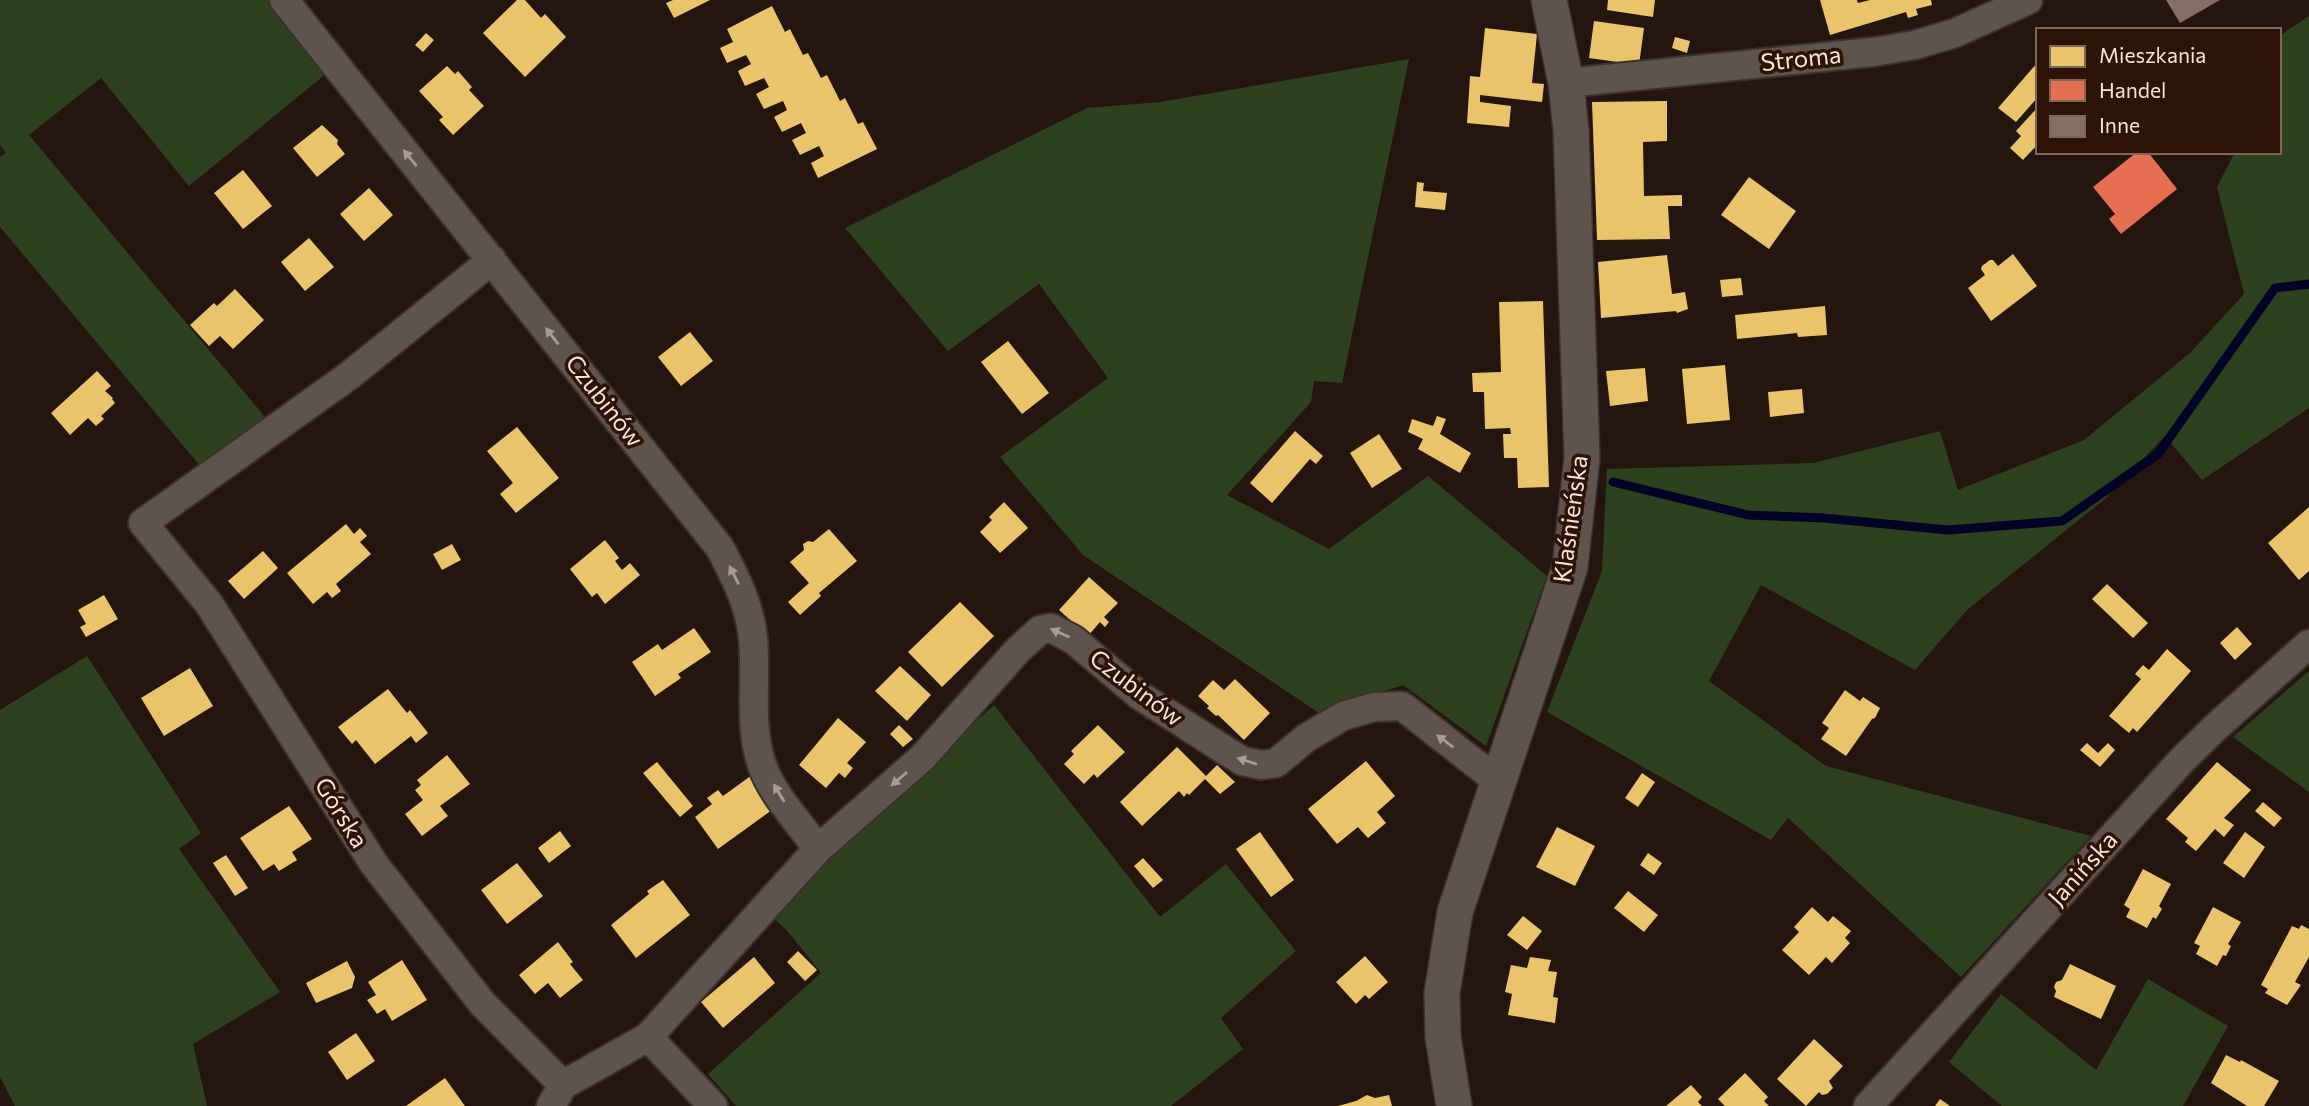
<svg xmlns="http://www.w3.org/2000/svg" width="2309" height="1106" viewBox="0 0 2309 1106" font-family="Commissioner,sans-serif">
	<rect width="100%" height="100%" fill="#24160e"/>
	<path fill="#2d411e" d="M0,0H269L327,73L189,186L101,78L29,135L265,417L201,467L0,227V157L6,153L0,145Z
		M2309,16V408L2202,480L2165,436L2106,498L1967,610L1915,670L1761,585L1709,681L1826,766L2091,836L1961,977L1788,818L1771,840L1547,712L1602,571L1607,469L1814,463L1940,431L1958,490L2084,440L2190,353L2244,294L2217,187L2235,152H2279V36Z
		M1409,59L1342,383L1314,381L1311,402L1227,495L1329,549L1428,476L1547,576L1486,746L1403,685L1319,713L1083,555L1000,457L1108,378L1039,284L948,351L845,228L1087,108L1160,102Z
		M87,656L201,833L179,849L280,992L193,1044L207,1106H15L0,1077V710Z
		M2309,671V792L2233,737Z
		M994,705L1160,917L1226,864L1296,951L1221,1018L1243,1049L1171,1106H736L708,1074L821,973L790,934L770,914L817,862Z
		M2148,979L2228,1026L2183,1106H2002L1949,1062L2001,994L2096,1070Z"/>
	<path fill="#e9c46a" d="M517,0H525L541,18L545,14L566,37L525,77L483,33Z
		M673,0H710L674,18L666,3Z
		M1608,0H1655L1653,17L1607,10Z
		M1820,0H1857L1858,3L1870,0H1931L1932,5L1916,9L1918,15L1908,18L1906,12L1830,35Z
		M772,6L785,32L790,29L803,55L808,53L821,78L827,75L840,101L845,98L858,124L863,122L877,149L818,178L811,163L824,156L819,146L800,155L792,140L806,133L801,123L782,132L774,117L787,110L783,101L764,109L756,94L769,87L764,78L745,86L738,71L751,64L746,55L727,63L720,48L733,42L727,29Z
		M1594,21L1644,28L1639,65L1589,58Z
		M1485,28L1537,34L1532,83L1544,84L1542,102L1480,95V102L1511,106L1509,127L1467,123L1470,76L1480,77Z
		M426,33L434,40L423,52L415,45Z
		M1675,37L1690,41L1687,53L1672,48Z
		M2038,62V97L2016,122L1998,108Z
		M447,66L455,74L458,71L472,87L469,90L484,106L453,135L439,120L443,117L419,91Z
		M1667,101V141L1643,142L1644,196L1682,195V206H1668L1670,239L1597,240L1592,102Z
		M2038,107V144L2023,160L2010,148L2021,136L2016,131Z
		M322,125L338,140L337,144L345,154L317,177L293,148Z
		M243,170L272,206L243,229L214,193Z
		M1749,177L1796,211L1769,249L1721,215Z
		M1417,182L1424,183L1423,191L1447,193L1445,210L1415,207Z
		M369,188L393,215L364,241L340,214Z
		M309,238L334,267L305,291L281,262Z
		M2013,254L2037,286L1991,321L1968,288L1985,275L1981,269L1982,266L1990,260H1993L1998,266Z
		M1667,255L1672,294L1685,292L1688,309L1677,313L1676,311L1601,318L1598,262Z
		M1741,278L1743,295L1722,297L1720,280Z
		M235,289L264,320L233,349L220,336L209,346L190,325L214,303L217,306Z
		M1543,301L1549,487L1518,488L1517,458H1504L1503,434H1511L1510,428L1485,429L1484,392H1473L1472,373L1501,372L1499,302Z
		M1825,306L1827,335L1798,337L1797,333L1737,339L1735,315Z
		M690,332L713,361L681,386L658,357Z
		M1008,341L1049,393L1022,414L981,362Z
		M1725,365L1730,420L1687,424L1682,369Z
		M1645,368L1648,401L1610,406L1606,371Z
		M97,371L111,386L105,391L113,398L112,399L115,403L101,416L104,419L96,426L88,418L70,435L51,413Z
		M1802,389L1804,413L1770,417L1768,392Z
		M1437,416L1446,419L1440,434L1471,453L1460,473L1418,449L1423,439L1408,432L1412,419L1433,426Z
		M517,427L559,478L516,513L500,494L513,483L487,451Z
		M1295,431L1323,456L1316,464L1310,459L1272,503L1250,483Z
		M1379,434L1402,469L1372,488L1350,453Z
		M1004,502L1028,528L1000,553L980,532L992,520L989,517Z
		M2309,507V571L2299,580L2268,543Z
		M346,524L354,534L360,528L367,536L360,542L371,554L336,584L341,591L332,598L327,592L313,604L287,573Z
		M829,529L857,561L819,593L821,596L800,615L788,602L809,583L790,562L804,550L803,544L808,541L813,542Z
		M605,540L619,558L615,561L622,570L630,563L640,575L605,604L597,593L592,597L570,569Z
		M452,544L461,560L442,570L433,554Z
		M263,551L278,568L244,599L228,581Z
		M1089,577L1118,603L1104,617L1109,622L1105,627L1100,622L1088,636L1059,610Z
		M2107,584L2148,623L2133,638L2092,599Z
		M104,595L118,619L86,637L80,627L86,624L78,610Z
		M960,602L994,636L942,687L908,652Z
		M2237,627L2252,644L2235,660L2220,643Z
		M694,628L711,652L678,674L681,678L655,696L632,662L658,644L662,650Z
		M2167,649L2191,671L2137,732L2133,728L2129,733L2109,716L2141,679L2135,674L2143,665L2149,670Z
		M900,666L931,695L907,721L875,691Z
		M190,668L213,706L164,736L141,698Z
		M1235,679L1270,713L1244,740L1218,715L1216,716L1207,708L1209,706L1198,696L1213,680L1224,690Z
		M388,689L407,713L410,710L428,733L416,743L411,736L375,764L356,740L352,744L338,727Z
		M1845,690L1860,701L1863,697L1880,708L1875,718L1872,719L1846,756L1821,739L1829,728L1822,723Z
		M838,718L866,742L847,763L853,768L845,778L839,773L826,788L799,765Z
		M899,725L913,739L903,747L890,734Z
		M1098,725L1125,752L1097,778L1094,774L1084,784L1064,764L1074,754L1071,751Z
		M2087,743L2098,753L2108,743L2115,750L2100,767L2080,750Z
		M1177,747L1206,776L1217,765L1235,782L1220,794L1205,779L1189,795L1187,793L1184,797L1179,791L1142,826L1120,802Z
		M447,755L470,784L440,806L448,816L422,836L405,814L423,800L415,790L421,785L417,780Z
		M1366,761L1395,796L1377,812L1386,823L1368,838L1358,827L1337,844L1308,809Z
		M657,762L693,806L680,817L643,773Z
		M2217,762L2251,790L2224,818L2234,825L2224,837L2215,829L2196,851L2185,842L2188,838L2166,819Z
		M1642,773L1655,782L1638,807L1625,798Z
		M752,775L776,807L718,849L695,817L712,804L707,798L718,790L723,796Z
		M2263,802L2282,818L2274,827L2255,811Z
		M289,806L312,839L292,852L297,860L279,871L274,864L263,871L240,838Z
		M1557,827L1595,846L1575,886L1536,867Z
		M560,831L571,846L549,863L538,848Z
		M1260,832L1294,880L1271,897L1236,849Z
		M2245,832L2265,847L2244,878L2223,863Z
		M1648,853L1662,863L1654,875L1640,865Z
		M226,855L248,888L235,896L213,863Z
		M1143,858L1163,880L1153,888L1134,866Z
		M517,863L543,896L507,924L481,890Z
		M2143,869L2171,884L2159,906L2162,909L2156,919L2153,917L2147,928L2126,917L2130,909L2124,905Z
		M663,880L690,915L636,958L611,925L649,894L647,891Z
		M1628,891L1658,915L1644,932L1614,908Z
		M1812,907L1828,922L1833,916L1851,931L1845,938L1850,943L1832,963L1826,957L1809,975L1782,950L1799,932L1794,927Z
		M2213,907L2241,922L2228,944L2231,946L2226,956L2223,955L2217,966L2196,954L2200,946L2194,943Z
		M1523,916L1542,931L1527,950L1507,935Z
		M2301,925L2309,929V957L2295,982L2301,985L2287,1005L2265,993L2268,989L2261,985L2292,926L2299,929Z
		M558,942L573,962L570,964L583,980L560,998L548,983L535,994L519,975Z
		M798,951L817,970L805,981L787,962Z
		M1365,956L1388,982L1369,999L1365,995L1356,1004L1336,982Z
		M754,957L775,983L723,1028L701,1002Z
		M1530,957L1551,960L1548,971L1557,972L1553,997L1558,998L1555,1023L1508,1015L1512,994L1505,992L1511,965L1527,968Z
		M402,960L427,1000L392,1021L385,1009L377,1014L367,1000L376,995L368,982Z
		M347,961L355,977L352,988L316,1003L306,983Z
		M2070,964L2116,986L2101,1019L2054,997L2056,991L2054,987L2056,982L2062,980Z
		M356,1033L375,1061L347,1080L328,1052Z
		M1814,1039L1843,1066L1829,1081L1833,1088L1827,1094L1822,1095L1819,1092L1806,1106L1777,1079Z
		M2226,1055L2240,1062L2241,1060L2279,1081L2264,1106H2247L2211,1083Z
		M1745,1073L1768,1097L1764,1101L1769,1106H1725L1718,1099Z
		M445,1078L465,1106H406Z
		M1691,1085L1702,1097L1698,1102L1702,1106H1666Z
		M1367,1095L1375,1098L1389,1095L1392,1106H1338L1356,1101Z
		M1940,1099L1950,1106H1935Z"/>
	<path fill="#e76f51" d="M2137,152H2148L2177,189L2121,234L2109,219L2115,214L2093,187Z"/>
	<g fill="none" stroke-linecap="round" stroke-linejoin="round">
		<path stroke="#030227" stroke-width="9" d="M1613,482L1748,515L1824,518L1948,530L2062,521L2158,454L2275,288L2309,284"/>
	</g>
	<path fill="#846f66" d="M2166,0H2220L2180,23Z"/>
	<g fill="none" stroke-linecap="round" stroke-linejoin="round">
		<g stroke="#3c302b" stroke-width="32">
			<path id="minor" d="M284,0L720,548C735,577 750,605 753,638C757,680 748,724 762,765C772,794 800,824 818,849
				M1566,83L1873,52L1915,45L1955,33L2028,0
				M492,260L350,375L143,523L209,604L374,864L482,1003L563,1085
				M648,1037L713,1106
				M551,1106L563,1085L648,1037L818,849L922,758L1017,651L1040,630L1051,628L1074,640L1139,695L1242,761L1261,765L1276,763L1306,738L1343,716L1374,707L1402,706L1499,782
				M1868,1106L2183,759L2217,726L2309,644"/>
		</g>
		<g stroke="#3c302b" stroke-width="38">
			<path id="tertiary" d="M1454,1106L1443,1037L1442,993L1455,912L1570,567L1582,458L1571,130L1566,83L1549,0"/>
		</g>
		<use href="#minor" stroke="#5f534d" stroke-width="28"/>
		<use href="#tertiary" stroke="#5f534d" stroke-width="35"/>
	</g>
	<defs><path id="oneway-solid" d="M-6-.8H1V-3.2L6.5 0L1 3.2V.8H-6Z" transform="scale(1.75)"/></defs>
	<g fill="#aa9b93">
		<use href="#oneway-solid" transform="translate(410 158) rotate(-129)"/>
		<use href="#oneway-solid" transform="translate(552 336) rotate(-128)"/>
		<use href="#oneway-solid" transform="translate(734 575) rotate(-117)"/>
		<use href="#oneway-solid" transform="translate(1060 633) rotate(-156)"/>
		<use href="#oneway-solid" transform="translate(1445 741) rotate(-143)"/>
		<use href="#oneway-solid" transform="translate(1247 761) rotate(-162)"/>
		<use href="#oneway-solid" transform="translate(899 779) rotate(139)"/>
		<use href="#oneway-solid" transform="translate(779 793) rotate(-121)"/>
	</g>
	<g text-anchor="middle" stroke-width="7" stroke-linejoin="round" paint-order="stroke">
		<g font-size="24" fill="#f6e3d9" stroke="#2d1305">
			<text transform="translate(1801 59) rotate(-6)" y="8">Stroma</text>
			<text transform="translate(604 401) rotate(52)" y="8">Czubinów</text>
			<text transform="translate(1571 519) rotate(-82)" y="8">Klaśnieńska</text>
			<text transform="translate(1136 688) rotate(37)" y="8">Czubinów</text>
			<text transform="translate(341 813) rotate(58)" y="8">Górska</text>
			<text transform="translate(2083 869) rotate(-48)" y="8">Janińska</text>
		</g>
	</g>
	<rect x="2036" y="28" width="245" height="126" fill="#2d1305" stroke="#7d665a" stroke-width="2"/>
	<rect x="2050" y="46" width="35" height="21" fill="#e9c46a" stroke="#7d665a" stroke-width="2"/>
	<text x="2099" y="63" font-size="21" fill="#f6e3d9">Mieszkania</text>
	<rect x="2050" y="80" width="35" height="21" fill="#e76f51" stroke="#7d665a" stroke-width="2"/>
	<text x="2099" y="98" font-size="21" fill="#f6e3d9">Handel</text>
	<rect x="2050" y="116" width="35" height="21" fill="#846f66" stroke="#7d665a" stroke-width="2"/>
	<text x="2099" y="133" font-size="21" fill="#f6e3d9">Inne</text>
</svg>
